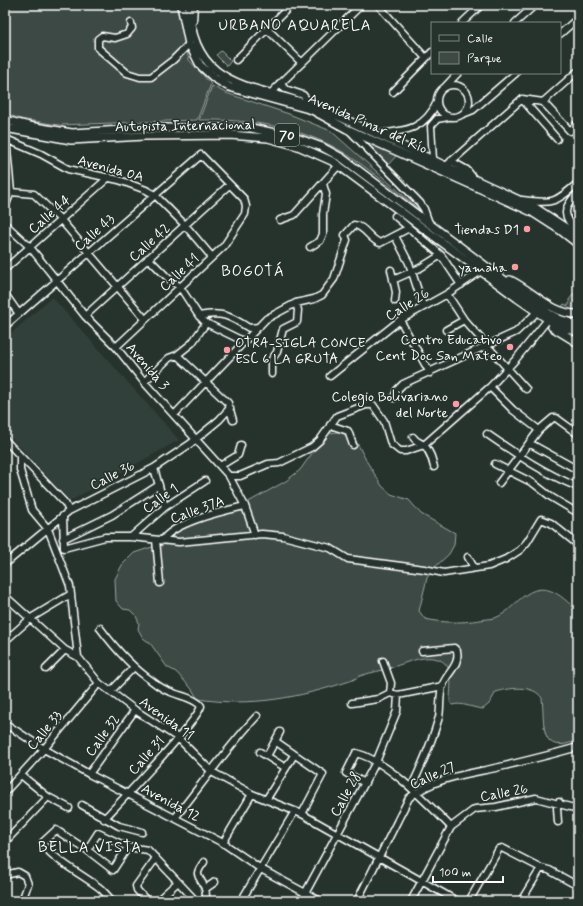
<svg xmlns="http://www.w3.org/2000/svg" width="583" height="906" viewBox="0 0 583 906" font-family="Mynerve,sans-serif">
	<rect width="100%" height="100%" fill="#26332d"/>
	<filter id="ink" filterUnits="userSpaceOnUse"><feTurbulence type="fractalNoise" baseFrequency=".025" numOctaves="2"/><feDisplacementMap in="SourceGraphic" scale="8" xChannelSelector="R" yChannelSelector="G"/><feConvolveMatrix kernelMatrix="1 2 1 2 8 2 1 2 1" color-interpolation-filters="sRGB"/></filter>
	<g filter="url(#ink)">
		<path fill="#333f3a" d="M52,297L179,440L70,501L5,431V339Z"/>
		<path fill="#3e4944" stroke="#9ea4a2" d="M5,5H176L189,60L211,84L197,120L59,125L20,119L5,113Z
			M221,51L231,61L227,66L216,55Z
			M212,86L226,93L289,114L331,131L421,211C395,191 370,169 343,152C299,126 249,119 199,120Z
			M358,136L397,155L387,166Z
			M578,288V311L561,308L564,304L568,306L570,302L569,300Z
			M344,431L354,437L367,462L382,486L391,494L409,500L421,514L455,533L454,545L449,554L434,568L427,578L419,611L425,619C444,623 460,623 480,620C485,619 490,619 495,618C510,612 514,602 527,594C547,581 563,597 577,611L578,740C538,757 545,724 542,698C533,684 509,688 496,692L489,704L483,709C472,708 462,702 452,705L450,701C450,687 455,667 440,660C425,653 404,664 390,668C381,671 372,672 363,675C358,676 354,680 350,681C298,698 251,707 198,699L191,688L176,672L167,667L150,643L143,638L138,629L139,623L136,616L130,610L123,609L116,601L115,579L122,565L134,553L152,547L172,537L184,527L243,505L286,481L300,470L321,441L330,433Z"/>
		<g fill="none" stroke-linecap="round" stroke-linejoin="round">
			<g stroke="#fff" stroke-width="9">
				<path id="minor" d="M378,5L423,55
					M193,21L194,5
					M131,23L132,28L127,34L115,38L102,36L98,39V48L127,73L140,77H151L173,60L189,44
					M462,23L481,5
					M515,23L535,5
					M267,29L302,63
					M560,34L578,18
					M236,60L291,5
					M280,83L285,89L303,95L310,104
					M437 101a16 16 0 1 1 32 0a16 16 0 1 1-32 0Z
					M444,88L458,73
					M393,92L432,52
					M271,93L361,5
					M522,99L557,139
					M543,102L578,71
					M463,114L473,110L516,73
					M350,131L420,203L424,209L429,223
					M376,134C404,131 424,131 437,102
					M6,139L41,154L68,169L119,180L146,190L155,195L185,225L212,257
					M433,160L431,126L437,119L448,117
					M451,161L467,170L474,179
					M446,166L522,99L543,102L570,131L578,123
					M11,192L34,194L61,220L145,319
					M578,193C560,210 564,216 578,234
					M522,200C553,204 555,203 578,183
					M5,207L11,192L5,128
					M395,216L441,255L461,285
					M280,220L294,215L339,165
					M5,224L30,247L85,316L116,347L144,382L229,476L245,506L255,535
					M395,236L409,263L423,306
					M310,247L320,241L323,234V214L326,194L323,184
					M148,258L168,278L180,287L199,316L206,323L245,342
					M5,269L109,177
					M391,270L396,292L395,301
					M393,280L420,268L441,255
					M5,294L19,314
					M447,294L464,320L526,389
					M85,316L229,185
					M199,316C222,311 230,316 249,328L259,327
					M400,320L430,373
					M5,326L201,155L244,199L246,206L245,214L224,246L116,347
					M446,330L464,320
					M177,355L228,403L233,420
					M272,374V359L277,352L283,329L297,322L298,310L296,303
					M330,376L400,320L447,294L481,271
					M144,382L169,358L177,355L192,343L206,323
					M490,387L513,410L539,430
					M394,398L397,390L403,384L516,332L534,315
					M175,414L266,319L296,303L314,299L322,295L334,279L347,240L345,235L354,225C364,225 370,240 380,243L409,228
					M330,425L348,431L353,445
					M487,434C516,454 545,474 578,487
					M413,437C416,442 420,442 424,445C430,451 432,459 434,467
					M5,440L65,503L69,511
					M529,443L578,470
					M20,457V470L32,510L48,529L70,586L78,657L99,683L135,710L178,738L212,772L252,794L302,814L457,901
					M495,464L533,483L551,497L578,513
					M220,466L238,455L241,445
					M154,468L165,507
					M229,476H240L268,464L279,463L312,447L320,440L337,416L366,405H373L384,421L391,444L400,451H406L424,445L490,387L516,359L545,323
					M499,483L539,430L553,418H556L578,434
					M63,516L64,548L105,537H131L179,542L262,534L283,536L330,548L348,559L424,569L444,573L489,566L506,559L520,550L527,542L541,519L551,523L577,544
					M131,537L165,507L205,481
					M63,539L112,515L159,485
					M156,540L160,583
					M162,541C173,522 224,511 245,506
					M468,557L474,568
					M5,564L69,511L154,468L190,444L219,420L230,408
					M5,596L65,650L78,657
					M100,628C115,648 131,667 152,681C157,685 164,690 171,692C180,696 195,698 201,706C198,721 120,802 104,819
					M5,641L31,618L71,594
					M383,661L391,683L390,693
					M46,669L65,650
					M111,691L134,667
					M352,703L378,699L390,693L398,695L443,686
					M5,730L9,726L44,749L89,774L223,843L261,869L320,901
					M275,741L323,774L302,814
					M260,752L286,768
					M267,756L280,732
					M89,774L135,710
					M21,775L48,797L69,808
					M365,783L346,773L356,753C388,761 428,804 451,827
					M411,788C422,765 432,742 439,717C441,707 439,693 443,684C448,672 460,665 457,651L454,648L422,651
					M5,792L44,749L99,683
					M266,800L294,755
					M82,805L119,826L142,832
					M175,818C202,784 227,748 257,716
					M558,822L557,808L559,802
					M5,842L48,797
					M223,843L252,794
					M87,850L98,833L128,847L148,850L196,901
					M204,862C193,877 199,874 205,888C206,891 206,897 206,901
					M5,875L18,872L25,876L28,884L22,901
					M205,889L215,882
					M112,901C109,897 105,893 101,889C91,880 43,854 43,842L56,830L87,850L113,870L128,847
					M147,901L137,890L136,886L156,858
					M157,901L178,882
					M241,901L295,811
					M301,901L376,762L397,711L398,695
					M357,901L409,798C436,776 471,774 504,766C529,760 554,754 578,747
					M411,901L451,827L475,809L496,807L536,798L578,809
					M469,901L499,849L502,848L541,868L549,870L578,886
					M521,901L541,868
					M577,901L578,899"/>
			</g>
			<g stroke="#fff" stroke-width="10">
				<path id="major" d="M181,5L189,44L200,65L214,78L229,87L312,110L347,129L532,212L560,230L578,244
					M189,5C192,94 260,84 325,110L534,207L578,236
					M5,120L29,126L72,133L157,128H251L294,137L322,147L342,158L548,313L559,319L578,325
					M5,128L71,140L145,136L230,135L268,138L298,146L334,162L517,298L556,325L578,332
					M510,280C532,290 552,315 578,314
					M552,327L578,343"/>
			</g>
			<use href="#minor" stroke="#26332d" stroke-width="6"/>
			<use href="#major" stroke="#26332d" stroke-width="7"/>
		</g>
	</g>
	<g fill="#ff9aa2" stroke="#26332d" stroke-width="1.5">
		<circle cx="527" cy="229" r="4"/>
		<circle cx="515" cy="267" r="4"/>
		<circle cx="510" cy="347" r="4"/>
		<circle cx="227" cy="350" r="4"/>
		<circle cx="456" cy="404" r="4"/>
	</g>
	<g text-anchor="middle" stroke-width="3.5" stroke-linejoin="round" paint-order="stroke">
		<rect fill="#26332d" stroke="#bec2c0" stroke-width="1" x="275" y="124" width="24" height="22" rx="3"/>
		<g font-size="13" font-weight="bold" fill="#fff">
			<text x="287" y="140">70</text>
		</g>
		<g font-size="14" fill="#fff" stroke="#26332d">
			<text transform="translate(368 123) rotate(24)" y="5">Avenida Pinar del Río</text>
			<text transform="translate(185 125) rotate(-1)" y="5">Autopista Internacional</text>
			<text transform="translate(111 168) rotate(15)" y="5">Avenida 0A</text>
			<text transform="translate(49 214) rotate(-41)" y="5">Calle 44</text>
			<text transform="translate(94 232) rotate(-41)" y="5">Calle 43</text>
			<text transform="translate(149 242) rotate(-42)" y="5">Calle 42</text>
			<text transform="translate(179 272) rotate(-43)" y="5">Calle 41</text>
			<text transform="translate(407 304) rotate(-32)" y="5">Calle 26</text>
			<text transform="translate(148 366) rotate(49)" y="5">Avenida 3</text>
			<text transform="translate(112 475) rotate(-27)" y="5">Calle 36</text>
			<text transform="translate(160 498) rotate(-36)" y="5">Calle 1</text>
			<text transform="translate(197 509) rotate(-20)" y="5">Calle 37A</text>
			<text transform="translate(167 718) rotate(36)" y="5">Avenida 11</text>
			<text transform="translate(44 730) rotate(-50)" y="5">Calle 33</text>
			<text transform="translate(102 735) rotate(-54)" y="5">Calle 32</text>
			<text transform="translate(146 755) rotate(-48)" y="5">Calle 31</text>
			<text transform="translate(432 775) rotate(-24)" y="5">Calle 27</text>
			<text transform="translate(504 792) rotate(-10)" y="5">Calle 26</text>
			<text transform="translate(345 794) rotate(-61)" y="5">Calle 28</text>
			<text transform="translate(171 802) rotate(28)" y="5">Avenida 12</text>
		</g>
		<g font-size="14" fill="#fff" stroke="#26332d" text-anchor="end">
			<text x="519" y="234">Tiendas D1</text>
			<text x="507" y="272">yamaha</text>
			<text x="502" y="344">Centro Educativo<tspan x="502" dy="16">Cent Doc San Mateo</tspan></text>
			<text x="235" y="347" text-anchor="start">OTRA-SIGLA CONCE<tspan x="235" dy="16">ESC 6 LA GRUTA</tspan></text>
			<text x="448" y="401">Colegio Bolivariano<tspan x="448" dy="16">del Norte</tspan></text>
		</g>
		<g font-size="15" letter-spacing="1" fill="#fff" stroke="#26332d">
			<text x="295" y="30">URBANO AQUARELA</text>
			<text x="253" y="276">BOGOTÁ</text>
			<text x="90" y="852">BELLA VISTA</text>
		</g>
	</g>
	<rect width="583" height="906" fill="none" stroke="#26332d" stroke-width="20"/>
	<rect x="10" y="10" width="563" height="886" fill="none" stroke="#fff" stroke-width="1.5" filter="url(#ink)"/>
	<rect x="431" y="22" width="130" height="52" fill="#26332d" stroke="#7d8581"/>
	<rect x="439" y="35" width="20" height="6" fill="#26332d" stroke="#7d8581"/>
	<text x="467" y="42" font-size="12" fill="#ffffff">Calle</text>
	<rect x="439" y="52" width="20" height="12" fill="#3e4944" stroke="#7d8581"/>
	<text x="467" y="62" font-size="12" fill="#ffffff">Parque</text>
	<path d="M433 876v6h70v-6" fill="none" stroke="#ffffff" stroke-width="2"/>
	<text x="439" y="876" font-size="12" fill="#ffffff" stroke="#26332d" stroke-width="3" paint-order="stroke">100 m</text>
</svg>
